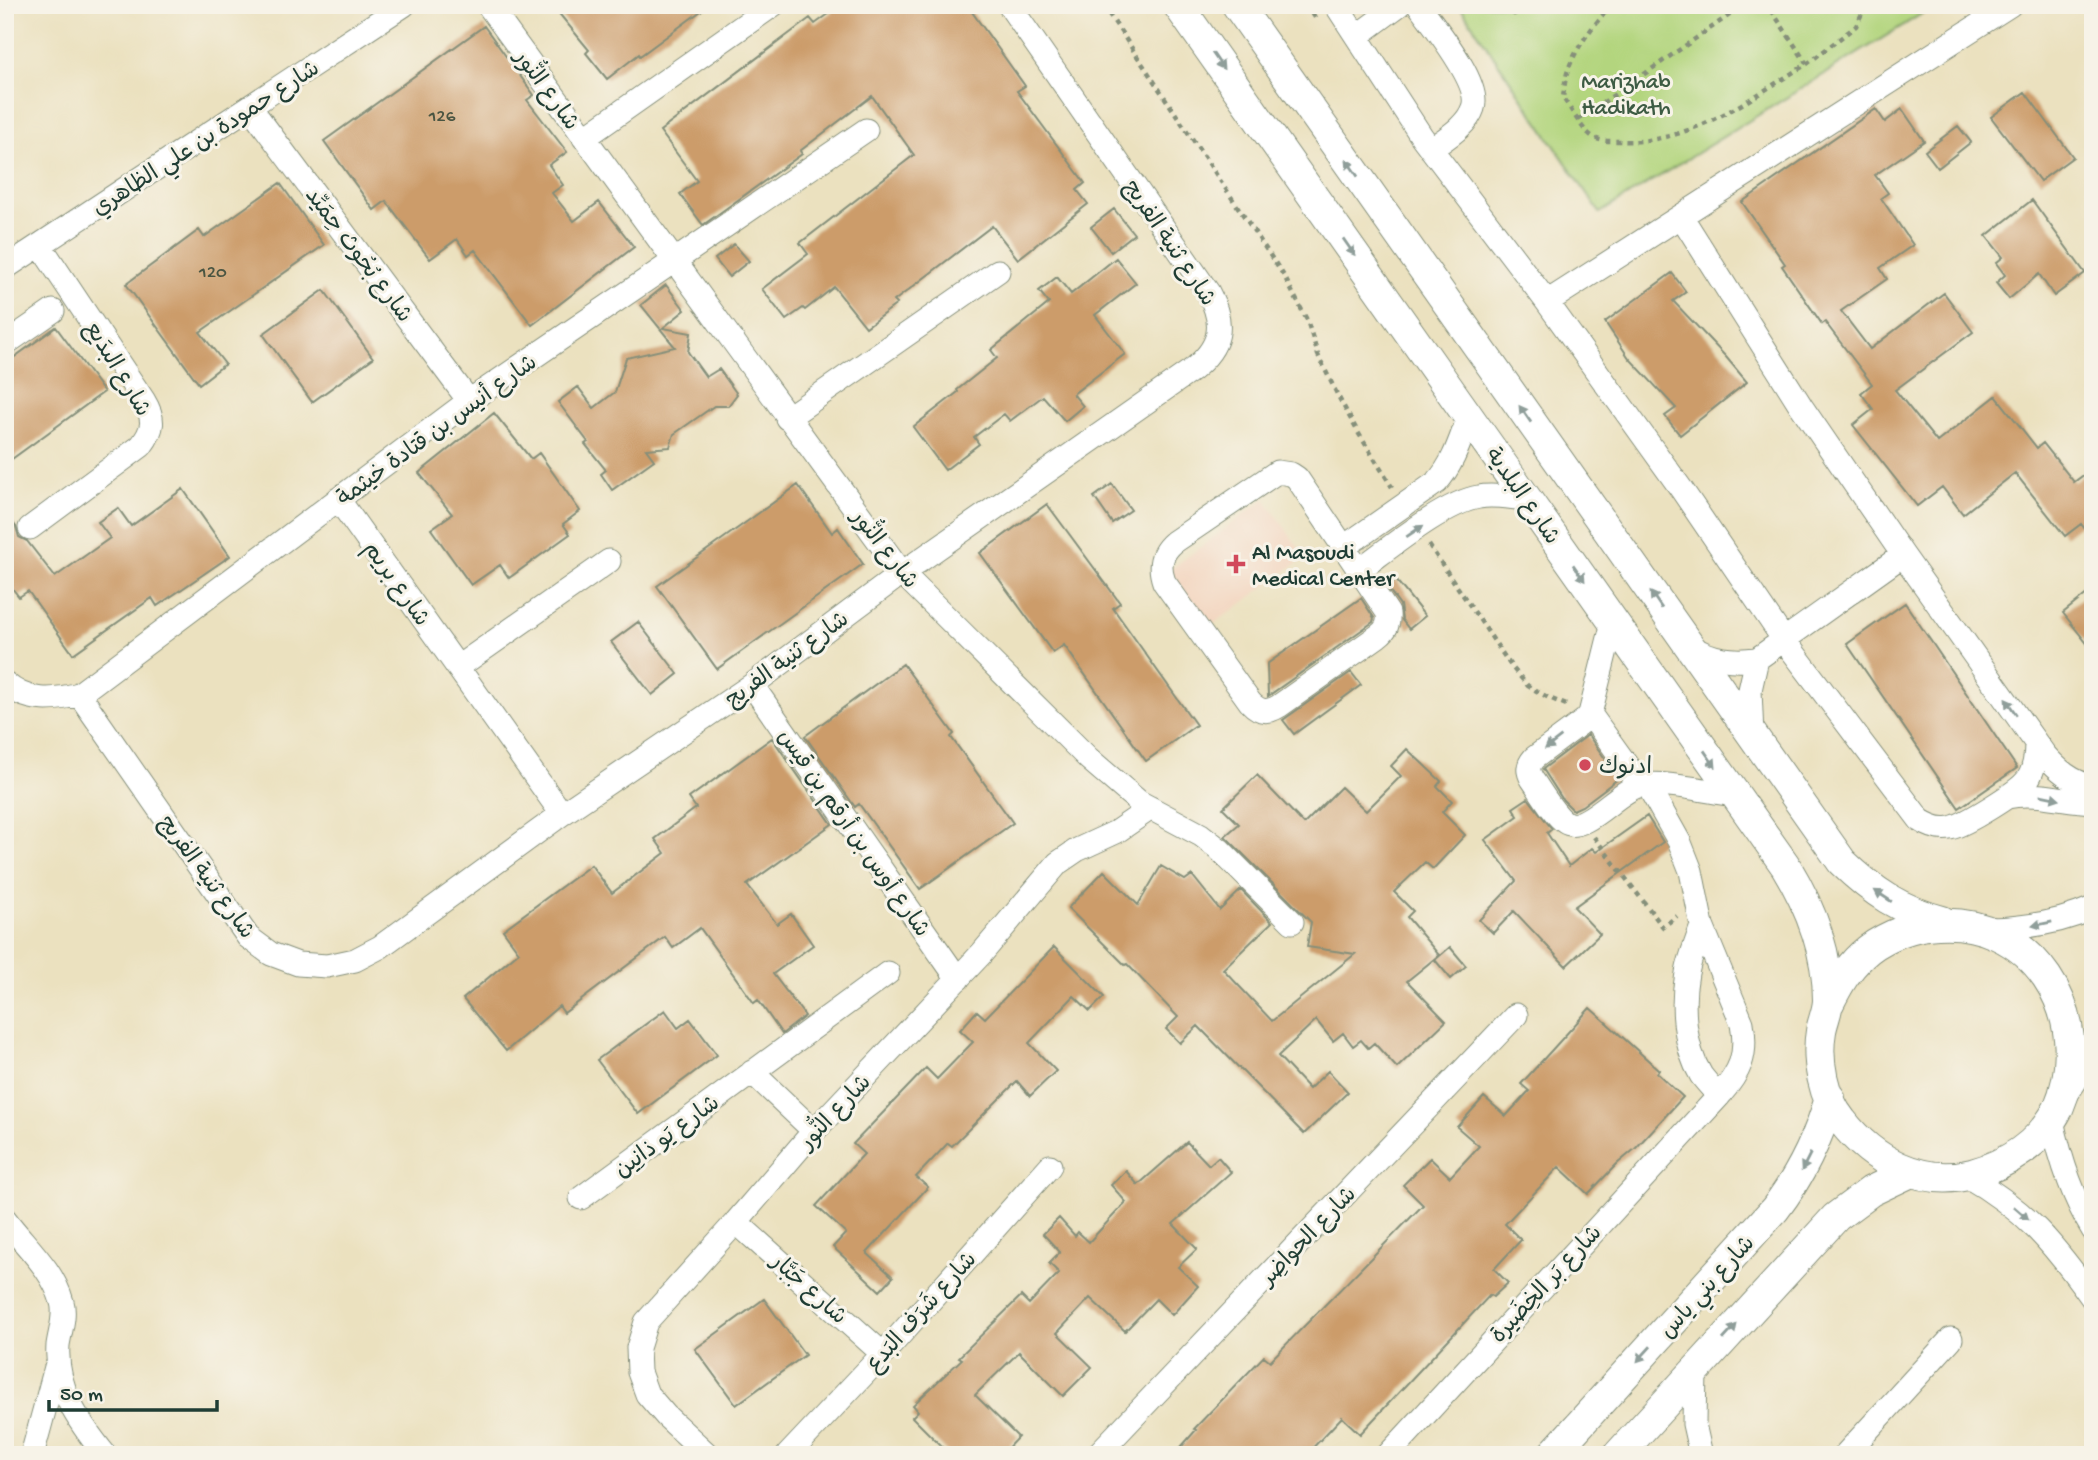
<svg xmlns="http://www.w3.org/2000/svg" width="2098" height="1460" viewBox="0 0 2098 1460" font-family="'Gochi Hand','Playpen Sans Arabic',sans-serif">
	<rect width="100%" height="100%" fill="#f7f3e8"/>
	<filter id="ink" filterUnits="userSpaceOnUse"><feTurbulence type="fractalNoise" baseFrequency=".0143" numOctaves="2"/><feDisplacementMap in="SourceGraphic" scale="14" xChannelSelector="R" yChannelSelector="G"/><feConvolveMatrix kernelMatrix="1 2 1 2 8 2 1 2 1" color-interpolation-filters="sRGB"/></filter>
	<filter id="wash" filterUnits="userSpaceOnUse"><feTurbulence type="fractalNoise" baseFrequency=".00686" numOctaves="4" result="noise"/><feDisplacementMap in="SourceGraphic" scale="28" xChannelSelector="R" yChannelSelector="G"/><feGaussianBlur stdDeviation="1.57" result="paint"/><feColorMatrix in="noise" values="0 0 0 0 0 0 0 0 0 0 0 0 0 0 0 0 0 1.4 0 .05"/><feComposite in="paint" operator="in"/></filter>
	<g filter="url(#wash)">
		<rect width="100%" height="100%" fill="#ebe1bf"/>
		<path fill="#f3d4be" d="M1265,499L1305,557L1207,629L1167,572Z"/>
		<path fill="#b3d57e" stroke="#698959" stroke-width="2" d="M1459,5H1936L1600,213Z"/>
		<g id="blocks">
			<path fill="#cc9c6a" d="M552,5H709L640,56L639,54L607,79L586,53L589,50Z
				M841,5H967L1025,86L1017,91L1085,183L1077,190L1088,204L1018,259L992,226L894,301L897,304L866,327L834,287L805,310L803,308L786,320L762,289L808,254L800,243L914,155L872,96L800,151L802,154L703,225L680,194L697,181L660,131L810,18L815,24Z
				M484,26L534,95L527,100L567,152L549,165L563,185L552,193L574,221L599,202L634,247L532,325L475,250L468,255L457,239L430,259L386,201L374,210L324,141Z
				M2025,92L2073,157L2040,181L1991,117Z
				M1876,109L1885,122L1902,109L1924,141L1875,175L1888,193L1881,198L1913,245L1880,268L1887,279L1841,311L1870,349L1944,293L1973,332L1895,390L1937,442L1996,396L2037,448L2043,443L2074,482L2093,468V539L2081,524L2065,536L2015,473L1963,514L1942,487L1917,506L1853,425L1873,409L1861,393L1872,384L1825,322L1822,324L1782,266L1785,264L1742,202Z
				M1958,126L1971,142L1938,168L1925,151Z
				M280,183L324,245L200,332L225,364L199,384L126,284L199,230L204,237Z
				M2032,200L2085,273L2054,296L2039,274L2009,299L1996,283L2005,275L1996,263L2003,257L1986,236Z
				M1114,209L1134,234L1111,252L1091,227Z
				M734,244L749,261L729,277L715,259Z
				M1116,258L1136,283L1095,315L1125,354L1073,394L1083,406L1065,421L1043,396L1010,421L1004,414L974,437L979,444L945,470L913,427L958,392L957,390L997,358L991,350L1049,303L1039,291L1057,277L1071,294Z
				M1672,273L1686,292L1673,301L1726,357L1747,382L1680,435L1665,416L1676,408L1629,358L1605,322Z
				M666,285L685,310L663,328L691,333L688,352L706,377L719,369L737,394L728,406H714L674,434L670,447L646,449L654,460L612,490L601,474L606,470L585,444L588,442L558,402L578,387L594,408L615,392L626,358L675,347L641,305Z
				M324,290L373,358L312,402L263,334Z
				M56,327L104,392L5,464V364Z
				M494,413L531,459L539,453L580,511L563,524L570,534L509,578L500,565L471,585L431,529L452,514L419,473Z
				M1112,484L1131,510L1112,523L1094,497Z
				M798,485L832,533L838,528L863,564L717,669L657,586Z
				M183,489L230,556L157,606L152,598L73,654L28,591L19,597L5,579V512L16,527L19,537L27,541L55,577L110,538L98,522L118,508L131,526Z
				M1047,504L1120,603L1113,608L1196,725L1146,761L1064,645L1053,653L980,553Z
				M1396,580L1425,616L1409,629L1402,620L1400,605L1387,587Z
				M2093,589V651L2063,613Z
				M1361,598L1374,618L1373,622L1268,696L1267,664Z
				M1905,603L2017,768L1959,808L1847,644Z
				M638,622L678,674L652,695L611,642Z
				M903,664L954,734L951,737L1013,823L920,889L859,804L855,807L805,736Z
				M1351,672L1361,685L1294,734L1283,720Z
				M1588,735L1619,778L1582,806L1573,810L1563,800L1543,769Z
				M772,738L832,824L747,885L777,924L791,914L813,945L773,974L805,1016L782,1034L758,1000L754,1003L700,928L673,948L665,937L564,1013L559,1006L506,1051L463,999L519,952L503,930L591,865L612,893L665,853L655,839L696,808L689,798Z
				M1407,749L1441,781L1437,786L1452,801L1442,812L1465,835L1433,869L1425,862L1394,892L1413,911L1407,917L1439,955L1407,981L1446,1021L1397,1068L1374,1043L1368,1048L1361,1040L1353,1046L1343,1033L1333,1041L1316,1020L1278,1056L1309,1089L1328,1071L1348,1092L1304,1134L1198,1026L1180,1043L1166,1029L1178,1017L1127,964L1125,965L1068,908L1104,871L1138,905L1161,866L1185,880L1192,875L1220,910L1241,890L1272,922L1223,969L1272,1021L1355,954L1307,947L1311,922L1225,836L1239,824L1223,808L1257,775L1304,824L1341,787L1366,811L1401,776L1391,766Z
				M1528,798L1552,829L1547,833L1569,866L1592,848L1596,852L1647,816L1663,842L1574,907L1600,934L1566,966L1514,911L1493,933L1479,920L1516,881L1485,840L1518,816L1513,808Z
				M1054,947L1104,997L1090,1011L1074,996L1029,1043L1056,1071L1030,1096L1017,1081L952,1146L948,1143L916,1177L928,1187L867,1253L893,1277L880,1291L833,1247L846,1233L816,1206L864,1154L853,1144L926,1068L937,1079L973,1042L960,1030L977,1011L985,1018Z
				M1450,947L1466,966L1451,979L1435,960Z
				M1590,1008L1659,1070L1657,1073L1683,1097L1636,1148L1617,1164L1588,1194L1559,1167L1505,1224L1521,1240L1494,1269L1508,1283L1493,1297L1490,1295L1360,1434L1342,1417L1306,1455H1174L1196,1430L1194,1429L1264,1356L1270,1361L1423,1205L1403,1185L1430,1158L1450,1177L1479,1146L1457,1127L1484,1097L1506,1116L1529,1091L1521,1084Z
				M665,1010L678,1028L690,1019L717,1055L638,1114L597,1060Z
				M1187,1142L1209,1165L1218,1157L1231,1172L1173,1224L1197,1249L1178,1267L1198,1286L1172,1315L1156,1299L1125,1331L1090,1298L1057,1333L1092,1367L1063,1396L1019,1352L975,1395L1018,1437L1001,1455H950L912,1417L918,1411L913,1405L962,1359L959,1357L1021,1296L1029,1304L1059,1273L1049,1263L1060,1252L1043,1234L1059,1218L1075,1236L1078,1232L1089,1242L1126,1202L1111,1185L1126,1171L1138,1185Z
				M764,1299L805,1355L736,1405L695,1349Z"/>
		</g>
	</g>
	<g filter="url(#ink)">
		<use href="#blocks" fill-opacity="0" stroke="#858f7a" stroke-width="2"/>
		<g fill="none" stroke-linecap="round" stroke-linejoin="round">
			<g stroke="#858f7a" stroke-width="25">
				<path id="minor" d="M488,5L902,573L1089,759L1139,802L1201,835L1219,849L1292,922
					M1336,5L1422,137L1547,302L1682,490L1784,640L1920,820C1929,826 1939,830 1950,828C1965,825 2020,791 2028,779C2035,768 2036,756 2036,743
					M1419,5C1434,26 1482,84 1473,108C1467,126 1446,138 1431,149
					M1357,36L1399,5
					M250,107L469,401
					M584,138L773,5
					M1681,216L1801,406L1903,555L2044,754C2057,769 2072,783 2093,786
					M5,268L404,5
					M1547,302L2010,5
					M5,344L53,311
					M787,418L998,271
					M1277,472L1291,474L1297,478L1388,613C1389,624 1387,629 1378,636L1279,706C1268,713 1259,712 1250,702L1164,582C1158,565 1161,553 1174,542Z
					M338,499L562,814
					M30,528L141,446C154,429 155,419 144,401L40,245
					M1344,547L1437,482C1454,463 1460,440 1469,417
					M1359,570C1388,549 1445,502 1479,497C1494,494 1511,498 1527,499
					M1613,622L1590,714L1585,720L1534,758C1528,765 1527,770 1532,779C1539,789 1555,816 1565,822C1584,835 1618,790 1639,786C1662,780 1710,792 1735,795
					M1690,646C1712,660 1733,662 1757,659L1903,555
					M458,667L609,561
					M5,683C27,703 52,701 79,694L469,401L866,130
					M752,685L958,979
					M79,694L248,937L271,954L298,964L327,966L355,960L380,947L562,814L752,685L902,573L1192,370C1221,347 1226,325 1208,292L1009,5
					M1590,714L1641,785
					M1752,735L1750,690L1757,659
					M2007,797C2036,791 2063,801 2093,802
					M1702,926C1697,941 1690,957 1687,973C1681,1005 1684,1047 1701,1075C1706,1082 1713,1089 1719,1096
					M1989,929C2025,928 2060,923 2093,908
					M752,1072L814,1131
					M2067,1094L2093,1054
					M2052,1120C2060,1158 2072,1196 2093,1230
					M1965,1175C2026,1210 2053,1243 2093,1299
					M581,1198L888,973
					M5,1219C25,1246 53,1269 62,1302C66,1315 60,1331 58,1345C55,1389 78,1421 105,1455
					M736,1222L883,1354
					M1695,1370L1694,1424L1701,1455
					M32,1455L56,1367
					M708,1455L666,1416L647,1394L639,1372L638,1348L646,1322L736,1222L814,1131L982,953L1058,863L1077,850L1116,832L1151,808
					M788,1455L883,1354L1050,1166
					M1097,1455L1516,1015
					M1388,1455L1719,1096C1740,1072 1748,1056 1742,1023L1702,926L1691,871L1680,843L1647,784
					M1845,1455L1951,1339"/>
			</g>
			<g stroke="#858f7a" stroke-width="32">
				<path id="major" d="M1178,5L1785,865C1810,906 1828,951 1828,1000C1828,1010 1823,1020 1821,1031C1816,1060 1823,1098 1842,1121C1872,1160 1921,1187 1972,1174C2008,1164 2040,1143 2058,1109C2098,1016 2031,911 1928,925C1905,928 1879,939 1862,955C1847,969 1838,985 1829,1003
					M1237,5L1842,862C1873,892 1900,910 1942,921
					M1552,1455L1775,1209C1801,1175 1818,1140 1830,1098
					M1618,1455L1836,1217L1871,1191L1911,1172"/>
			</g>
			<path stroke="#858f7a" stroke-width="4.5" stroke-dasharray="5 5" stroke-linecap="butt" d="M1103,5L1284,276L1307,320L1318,355L1338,396L1359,434L1392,487
				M1307,5L1316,19
				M1508,5L1514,14L1528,5
				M1612,5C1594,24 1577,46 1568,70C1565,79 1564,89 1563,98C1572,110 1581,129 1593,137C1601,142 1610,141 1619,141C1689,146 1750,98 1807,64L1768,5
				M1807,64L1856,26L1866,5
				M1578,120L1744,5
				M1429,545L1511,666L1528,686L1549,698L1569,706
				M1594,837L1663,927L1677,916"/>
			<use href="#minor" stroke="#fff" stroke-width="23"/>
			<use href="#major" stroke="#fff" stroke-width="30"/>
		</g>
		<defs><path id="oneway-solid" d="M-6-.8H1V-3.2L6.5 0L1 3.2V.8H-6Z" transform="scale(1.75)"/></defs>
		<g fill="#8f9e9a">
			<use href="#oneway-solid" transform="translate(1218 61) rotate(55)"/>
			<use href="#oneway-solid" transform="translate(1352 168) rotate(-125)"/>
			<use href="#oneway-solid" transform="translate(1349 247) rotate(55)"/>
			<use href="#oneway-solid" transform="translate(1525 414) rotate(-125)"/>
			<use href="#oneway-solid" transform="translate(1415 531) rotate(-34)"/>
			<use href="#oneway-solid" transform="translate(1579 573) rotate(55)"/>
			<use href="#oneway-solid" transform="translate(1656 600) rotate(-125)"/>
			<use href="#oneway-solid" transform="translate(2011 707) rotate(-125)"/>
			<use href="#oneway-solid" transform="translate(1553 743) rotate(143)"/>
			<use href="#oneway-solid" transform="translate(1710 759) rotate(55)"/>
			<use href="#oneway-solid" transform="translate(2050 797) rotate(11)"/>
			<use href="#oneway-solid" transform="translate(1883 896) rotate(-147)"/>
			<use href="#oneway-solid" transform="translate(2042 924) rotate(168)"/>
			<use href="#oneway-solid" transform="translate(1806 1162) rotate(117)"/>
			<use href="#oneway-solid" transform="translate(2021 1213) rotate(41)"/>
			<use href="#oneway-solid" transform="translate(1730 1332) rotate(-48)"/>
			<use href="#oneway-solid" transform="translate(1644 1354) rotate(132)"/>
		</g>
	</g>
	<g fill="#d1495b" stroke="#f7f3e8" stroke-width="2.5">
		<path d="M1232.5 553.5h7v7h7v7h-7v7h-7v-7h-7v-7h7z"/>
		<circle cx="1585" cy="765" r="7"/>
	</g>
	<g text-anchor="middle" stroke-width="6" stroke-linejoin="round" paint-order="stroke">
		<g font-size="19" fill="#4a5542">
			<text x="442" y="121">126</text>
			<text x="213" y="277">120</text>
		</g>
		<g font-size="23" fill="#3d5b43" stroke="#f7f3e8">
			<text x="1626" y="88">Marizhab<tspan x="1626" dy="26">Hadikath</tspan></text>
		</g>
		<g font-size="23" fill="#1f3d34" stroke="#f7f3e8">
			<text transform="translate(548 89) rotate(54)" y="8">شارع النُّور</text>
			<text transform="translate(205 137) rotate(-33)" y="8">شارع حمودة بن علي الظاهري</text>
			<text transform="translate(1171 242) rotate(56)" y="8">شارع ثنية الفريج</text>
			<text transform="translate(360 254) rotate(53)" y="8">شارع بُحُوث حِمَيِّد</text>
			<text transform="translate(119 368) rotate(59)" y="8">شارع البدَيع</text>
			<text transform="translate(436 429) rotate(-36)" y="8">شارع أنيس بن قتادة خيثمة</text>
			<text transform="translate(1524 495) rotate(55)" y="8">شارع البلدية</text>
			<text transform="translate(886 548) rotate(52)" y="8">شارع النُّور</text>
			<text transform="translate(398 583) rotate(55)" y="8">شارع بريم</text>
			<text transform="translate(786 658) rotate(-36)" y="8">شارع ثنية الفريج</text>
			<text transform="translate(855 832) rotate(55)" y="8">شارع أوس بن أرقم بن قيس</text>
			<text transform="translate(208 876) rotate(54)" y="8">شارع ثنية الفريج</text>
			<text transform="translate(834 1111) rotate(-47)" y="8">شارع النُّور</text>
			<text transform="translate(666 1135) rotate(-36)" y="8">شارع يَو ذانِين</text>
			<text transform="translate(1307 1235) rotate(-46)" y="8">شارع الحواضِر</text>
			<text transform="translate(1545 1283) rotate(-47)" y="8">شارع بَر الخِضَيرة</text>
			<text transform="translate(1706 1286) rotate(-48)" y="8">شارع بني ياس</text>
			<text transform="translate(810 1288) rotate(42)" y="8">شارع جَبَّار</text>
			<text transform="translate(920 1311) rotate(-48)" y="8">شارع شَرَف البَدع</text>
		</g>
		<g font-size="23" fill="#1f3d34" stroke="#f7f3e8" text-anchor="start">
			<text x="1252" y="559">Al Masoudi<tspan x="1252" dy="26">Medical Center</tspan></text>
			<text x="1599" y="773">ادنوك</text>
		</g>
	</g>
	<rect width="2098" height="1460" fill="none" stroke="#f7f3e8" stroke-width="28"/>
	<path d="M49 1400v10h168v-10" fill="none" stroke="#1f3d34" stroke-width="3.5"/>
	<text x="60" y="1400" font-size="21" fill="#1f3d34" stroke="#f7f3e8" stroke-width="5" paint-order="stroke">50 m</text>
</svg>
